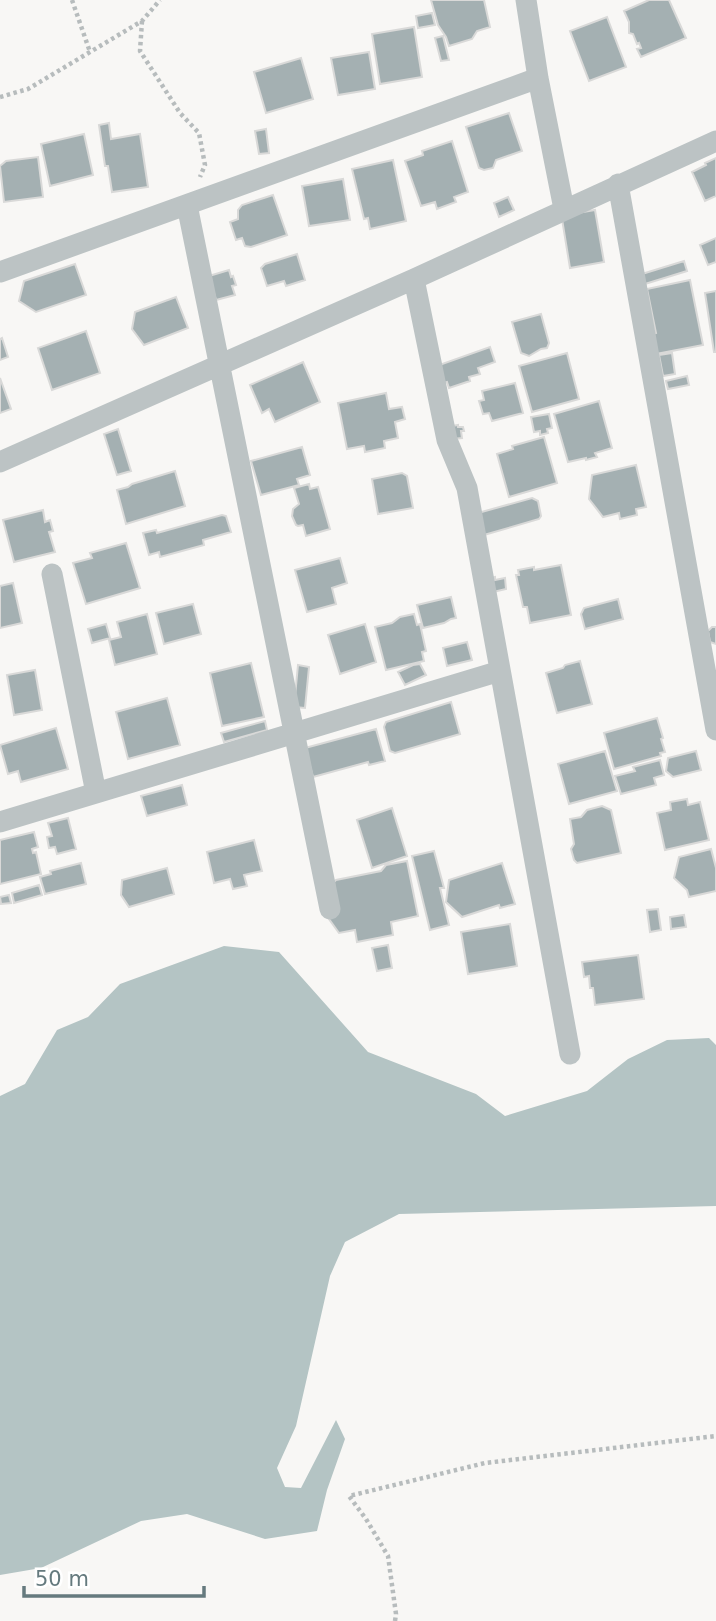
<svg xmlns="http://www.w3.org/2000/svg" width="716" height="1621" viewBox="0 0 716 1621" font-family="'DejaVu Sans',sans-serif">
	<rect width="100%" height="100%" fill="#f8f7f5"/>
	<path fill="#b4c4c4" d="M224,946L279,952L368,1052L476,1094L505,1116L587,1091L628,1059L667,1040L709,1038L716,1045V1206L399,1214L345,1242L330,1276L296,1426L277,1468L285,1487L301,1488L336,1420L345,1439L327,1490L317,1531L265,1539L187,1514L141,1521L41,1568L0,1575V1096L25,1084L57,1030L88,1017L120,984Z"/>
	<path fill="#a4b0b2" stroke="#d9d9d8" stroke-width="2" d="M431,0H484L490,27L477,31L472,39L449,46L446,37L438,25Z
		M649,0H669L686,38L641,57L637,49L641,48L639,43L637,44L633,34L629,33V22L624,11Z
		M432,13L435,25L418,28L416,16Z
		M607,17L626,67L589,81L570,31Z
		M414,27L422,77L380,84L372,34Z
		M443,36L449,60L441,61L435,38Z
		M369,52L375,89L338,95L331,58Z
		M301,58L313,99L266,113L254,72Z
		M509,113L522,151L496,160L493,168L484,170L479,168L466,127Z
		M109,123L111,139L140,134L148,187L112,192L108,166H105L99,125Z
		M266,129L269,153L259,154L255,131Z
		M84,134L93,175L50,186L41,144Z
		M452,141L468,192L454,197L456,202L437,209L435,202L421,206L405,161L423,155L422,151Z
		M38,157L43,197L4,202L0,166L6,161Z
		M716,158V196L705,201L692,172L706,165L705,163Z
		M393,160L406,221L370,229L368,218L364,219L352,169Z
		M343,179L350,220L309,226L302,186Z
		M273,195L287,235L251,247L245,246L242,238L236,240L230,222L238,219V210L242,205Z
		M508,197L514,210L499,217L494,203Z
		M595,210L604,262L570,268L562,219L577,213Z
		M716,238V262L708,265L700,245Z
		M297,254L305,280L286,286L284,281L267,286L261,268L265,264Z
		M684,261L687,271L645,284L642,274Z
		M75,264L86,295L36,312L19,301L24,281Z
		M229,270L231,277L233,276L236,285L232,286L235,295L216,300L209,276Z
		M690,280L703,345L656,354L652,334L656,333L647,289Z
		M716,291V352H714L705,293Z
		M176,297L188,328L144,345L132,329L135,312Z
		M541,314L549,343L547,348L541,349L529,356L521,353L512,322Z
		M86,331L100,373L52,390L38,348Z
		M2,338L8,357L0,360V339Z
		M490,347L495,362L478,368L480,374L469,377L470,381L449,388L447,382L444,383L439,368L442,364Z
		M567,353L579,399L532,412L519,366Z
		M672,353L675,374L663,376L659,355Z
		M303,362L320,402L275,422L269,409L262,413L250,385Z
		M687,376L689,385L668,389L666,381Z
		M0,378L11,409L0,413Z
		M515,383L523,413L492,421L489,413L483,414L479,401L484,400L482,391Z
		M386,393L389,409L402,407L405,419L395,422L398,438L384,441L385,448L365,452L364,446L347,449L338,403Z
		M599,401L612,448L595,453L597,457L586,460V458L568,462L554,414Z
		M549,414L552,428L547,429L548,433L540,435V431L534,432L531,417Z
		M458,425V427H463L464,431H461L462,438L453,439L452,426Z
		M118,429L131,471L117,475L104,434Z
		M544,437L557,483L509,497L497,454L513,449L512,446Z
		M302,447L310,475L297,479L299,485L261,495L251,461Z
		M636,465L646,507L636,509L637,515L620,519L619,513L603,517L589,499L592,475Z
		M175,471L185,506L126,524L117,490L128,487L132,484Z
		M402,473L407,476L413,508L378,514L372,479Z
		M309,484L310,489L318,487L330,529L306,536L303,525L298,526L296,525L292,516L293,509L299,504L294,488Z
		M532,498L538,501L541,516L539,519L484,535L478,513Z
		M43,510L45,522L50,520L53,531L49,532L55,552L14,562L3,520Z
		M222,515L226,516L231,532L203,540L204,545L160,557L159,552L149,555L143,533L156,530L157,533Z
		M126,543L140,588L86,604L73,563L92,558L90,553Z
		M340,558L347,583L332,588L336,604L307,612L295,570Z
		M561,565L571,615L530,623L527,607H523L516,575H519L518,570L534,567V570Z
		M495,577V580L505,578L506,589L489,593L490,578Z
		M13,583L22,623L0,628V586Z
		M451,597L456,618L451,619L444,623L423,628L417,605Z
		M618,599L623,619L585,629L581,614L584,608Z
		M193,604L201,634L164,644L156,613Z
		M147,614L157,654L115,665L109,640L121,637L117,622Z
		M414,614L417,625L420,624L426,651L422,652L424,661L386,670L375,627L392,623L400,617Z
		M106,624L110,638L92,643L88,629Z
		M365,624L376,662L340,674L328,635Z
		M712,627H716V644L710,642L708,631Z
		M467,642L472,660L447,666L443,648Z
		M580,661L592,704L557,713L546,673L563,668L565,665Z
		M251,663L264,717L222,726L210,673Z
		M420,664L426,675L405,685L398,672L413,665Z
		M298,665L309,667L305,708L294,707Z
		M35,670L42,710L14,715L7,675Z
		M167,698L180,745L128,759L116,712Z
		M451,702L460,734L395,753L390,751L384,727L386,722Z
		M657,718L663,738L661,739L665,752L660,753L661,756L614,769L604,733Z
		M265,721L267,730L224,742L221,733Z
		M56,728L68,769L21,782L18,771L8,774L0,745Z
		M376,729L385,761L369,765L368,762L313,777L305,748Z
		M605,751L617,791L569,804L558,764Z
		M696,751L701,770L673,777L666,771L668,758Z
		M660,760L664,775L654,778L656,785L621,794L615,776L635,771L633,767Z
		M182,785L187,805L147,816L141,796Z
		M687,799L688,805L700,802L709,840L665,850L657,813L671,810L670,802Z
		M602,806L611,810L621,853L577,863L574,860L571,849L574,844L570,819L581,817L587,810Z
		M392,808L407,856L372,868L357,820Z
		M68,818L76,849L57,854L55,847L49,848L47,837L52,836L48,823Z
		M34,832L38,847L32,849L33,853L36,852L41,874L0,884V840Z
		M254,840L262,871L244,875L247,886L233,889L230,879L214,883L207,852Z
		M711,849L716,868V891L689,897L687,890L674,878L679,857Z
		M434,851L444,888H440L449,925L430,930L412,856Z
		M407,861L418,916L391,922L393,935L357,942L355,930L339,933L329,919L336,901L334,882L336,880L381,871L386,865Z
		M81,863L86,884L45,894L40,877L51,874L50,871Z
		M502,863L515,904L500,908L499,905L462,917L446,902L449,880Z
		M167,868L174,894L129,907L121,895L122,880Z
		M39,885L42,895L14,903L12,893Z
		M9,895L11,903L1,904L0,897Z
		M658,909L661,930L650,932L647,910Z
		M684,915L686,927L671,929L670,917Z
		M510,924L517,966L468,974L461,932Z
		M388,945L392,968L377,971L372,948Z
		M638,955L644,999L595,1005L593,988H590L589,976L584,977L582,962Z"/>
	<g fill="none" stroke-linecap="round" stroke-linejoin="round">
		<path stroke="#b7bcbd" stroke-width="4.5" stroke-dasharray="3.5 3.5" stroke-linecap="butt" d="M72,0L90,52
			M142,21L140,51L180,113L199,133L205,165L200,177
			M0,97L28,89L142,21L160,0
			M395,1621L396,1614L388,1556L366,1519L349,1496L485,1463L716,1436"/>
		<path stroke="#bcc3c4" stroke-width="21" d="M526,0L538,78L564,209
			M618,184L716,730
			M187,205L330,909
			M0,272L538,78
			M414,279L447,440L467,488L570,1054
			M0,462L414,279L716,141
			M52,574L96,793
			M0,822L500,671"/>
	</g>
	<path d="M24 1586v10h180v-10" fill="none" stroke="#657a7e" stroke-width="3.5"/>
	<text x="35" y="1586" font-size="21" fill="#657a7e" stroke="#ffffff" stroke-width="5" paint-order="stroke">50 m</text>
</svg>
